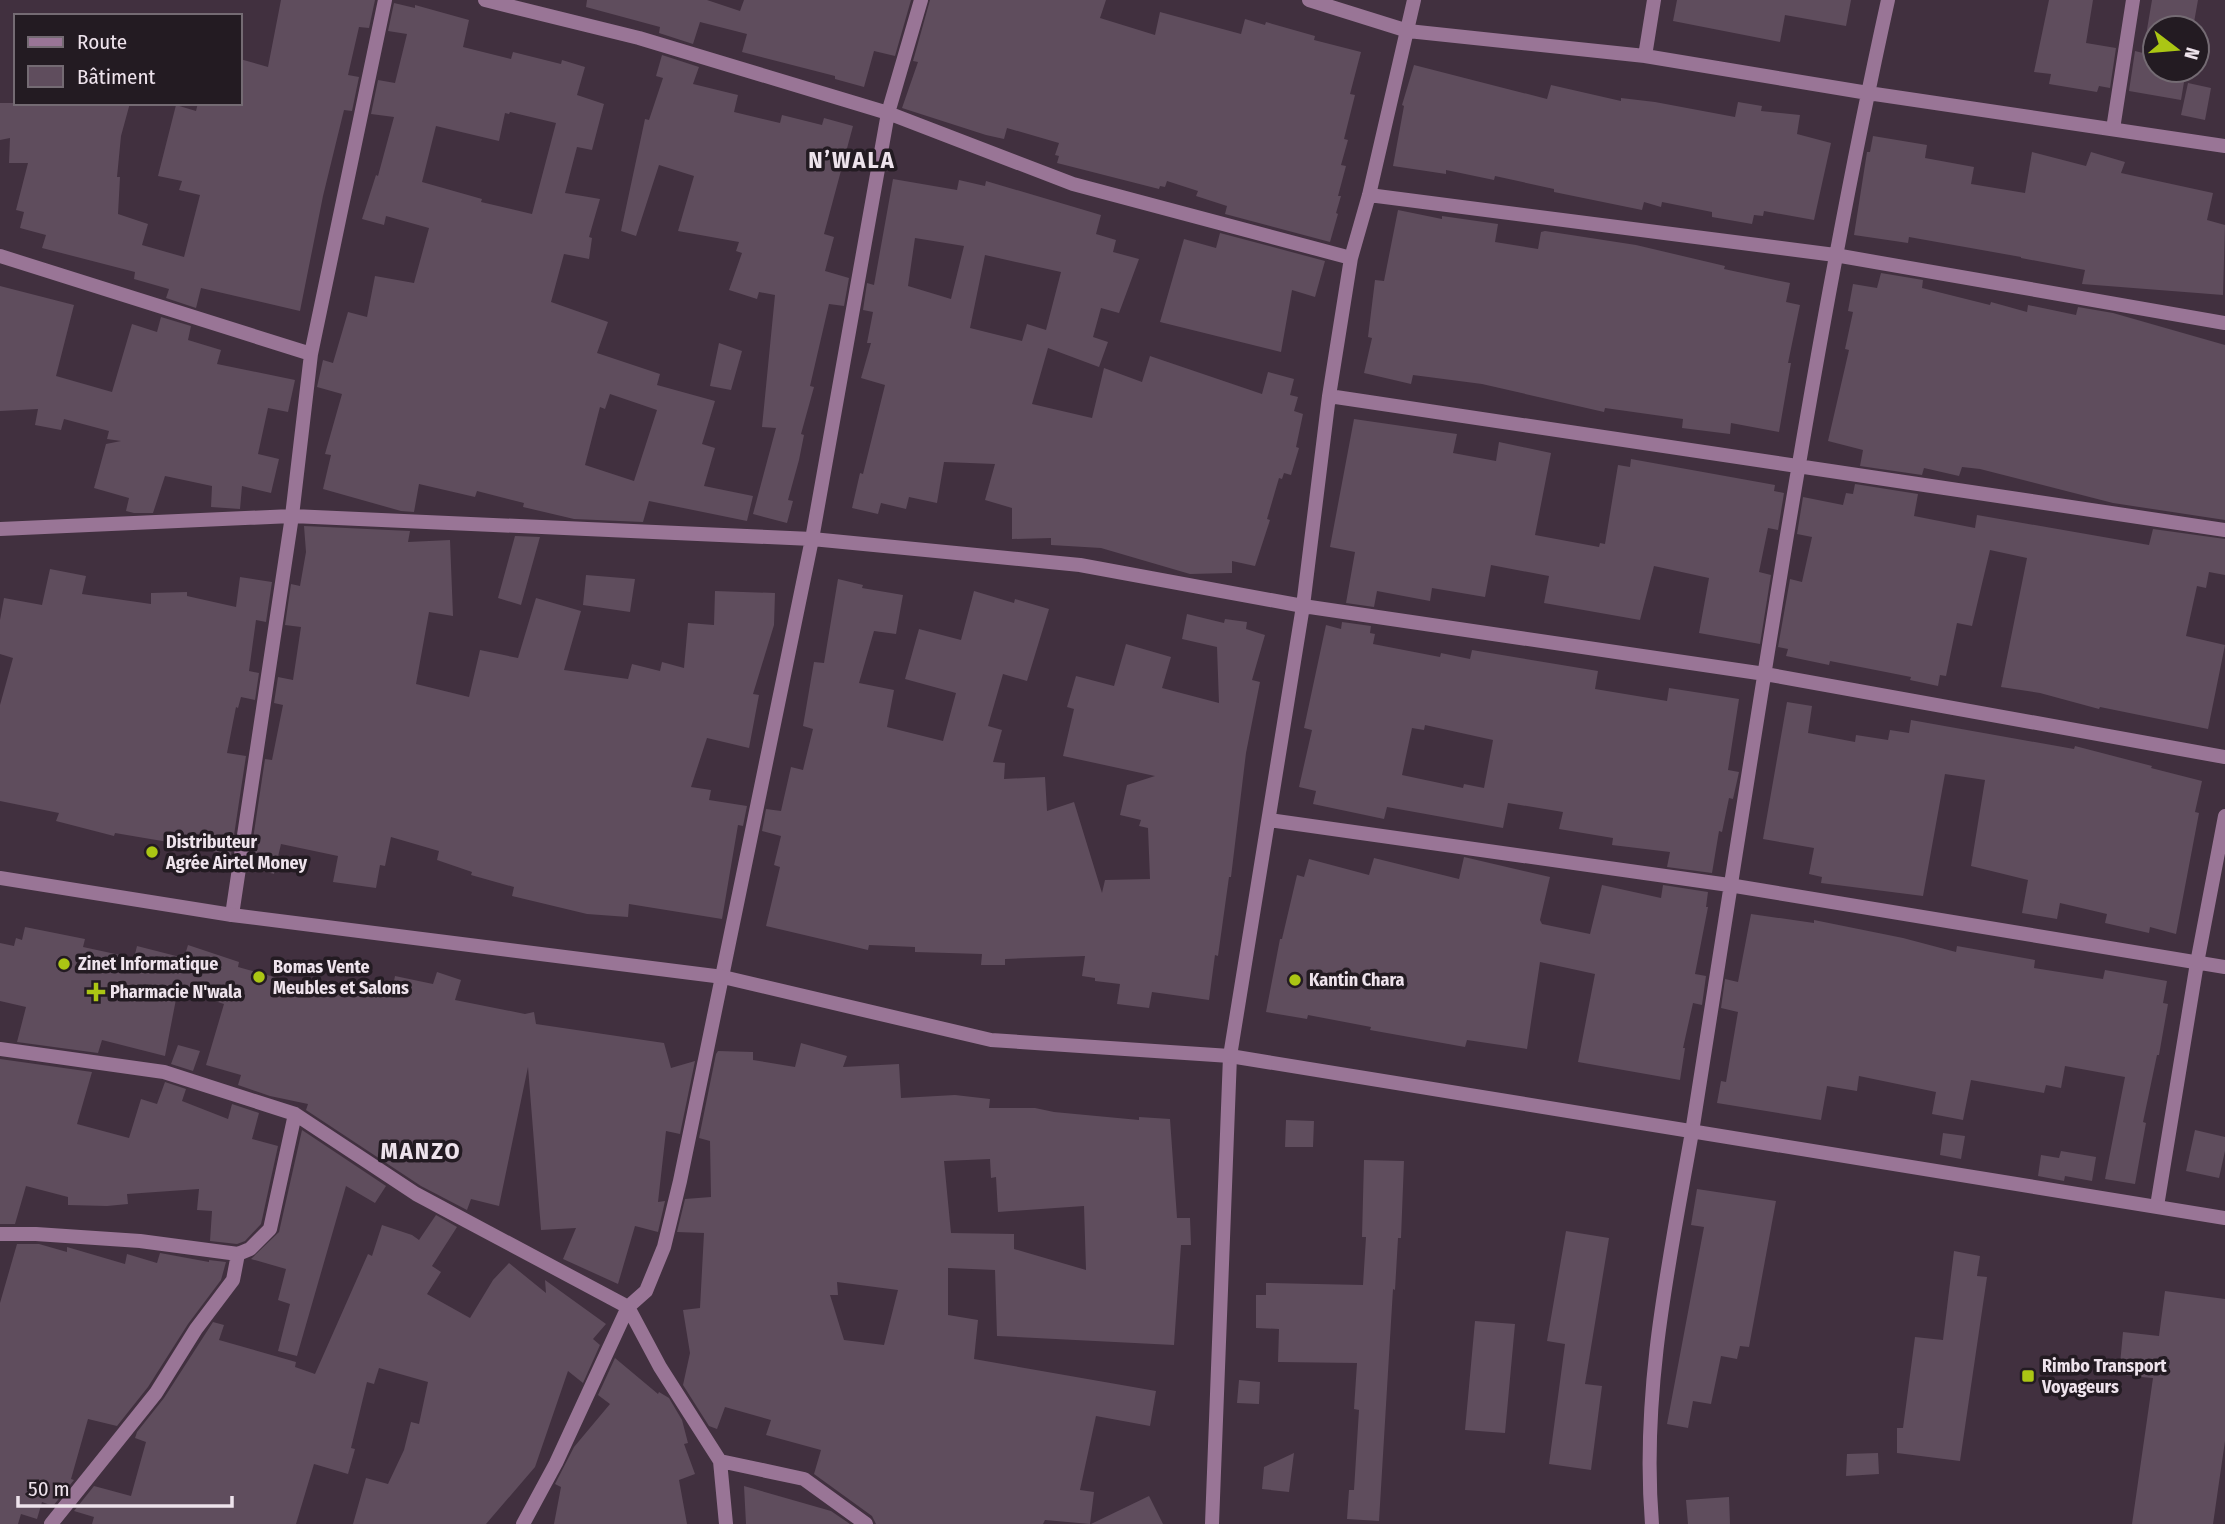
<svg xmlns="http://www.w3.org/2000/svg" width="2225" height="1524" viewBox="0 0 2225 1524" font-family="'Fira Sans Condensed',sans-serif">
	<rect width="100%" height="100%" fill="#41303f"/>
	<path fill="#5f4d5d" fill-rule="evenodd" d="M281,0H375L369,28L359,27L348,75L359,77L352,111L344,110L323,196L300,311L201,288L196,308L166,298L169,289L134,279L135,272L42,248L46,235L20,228L24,212L16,210L28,163H9L10,138L0,140V103H130L121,136L117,177H120L118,214L148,224L142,245L184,257L200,195L179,190L182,181L158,176L176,105L196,111L198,103H240V59L268,67Z
		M587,0H707L740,11L744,0H911L895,56L874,51L864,87L835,79V76L742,52L747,34L700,22L693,44L659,33L660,27L586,7Z
		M930,0H1106L1100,18L1155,35L1160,12L1241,34L1245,19L1265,25L1266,22L1315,36L1314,40L1361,52L1350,94L1355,95L1344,139L1348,140L1341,165L1346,166L1338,196H1341L1336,213L1338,214L1330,242L1225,214L1227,206L1196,196L1198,191L1167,181L1165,187L1160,186L1159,189L1057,163L1059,156L1055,155L1059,143L1007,128L1004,139L986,135L902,108L918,62L913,61Z
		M1677,0H1851L1846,26L1785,15L1780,42L1673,21Z
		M2049,0H2093L2086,43L2116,48L2110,88L2099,86L2097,92L2049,84L2051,74L2034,72Z
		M2152,0H2198L2193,28H2155V70H2186L2181,100L2129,91L2135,51L2143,53Z
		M394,3L415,8V5L469,20L463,47L511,59L513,52L561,64L562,60L585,67L577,95L604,104L592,150L577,147L565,193L600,199L589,237L592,238L589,259L564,254L551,302L608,322L597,353L660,374L657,385L715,401L702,444L715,448L704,486L753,496L747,521L649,501L643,522L574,519L523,507L524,503L477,491L475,497L419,484L414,512L401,511L323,489L331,455L325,454L342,394L317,387L323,360L333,363L348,312L367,317L375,276L414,283L429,228L386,216L384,225L362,219L376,175L378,176L394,117L371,114L378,80L395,83L407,34L388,31ZM510,112L556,123L532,214L481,202L482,199L422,182L436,126L499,141L505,113L509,114ZM610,394L657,410L634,481L585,465L600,407L605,409Z
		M662,55L699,67L693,84L738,95L734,112L780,123L782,115L822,125L824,118L853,126L824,234L834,237L825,271L849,278L844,306L829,304L810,386L814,387L801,434L804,435L799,460L788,500L793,501L787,523L753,514L776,428L762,427L775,295L759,292L757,299L729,290L742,253L736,251L739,242L678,231L694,176L659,165L636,236L621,231L645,119L649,120L663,78L656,76Z
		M1414,65L1547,99L1551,85L1621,101V98L1655,102L1735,117L1738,102L1762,106L1761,111L1800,115L1797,134L1831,143L1814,220L1764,211L1763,216L1754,215L1752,224L1712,217V212L1662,202L1661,207L1644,202L1642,210L1554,192V189L1495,176L1494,180L1446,170V174L1393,166L1404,106L1402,105Z
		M2188,83L2211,88L2205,120L2181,115Z
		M1873,136L1927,145L1925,158L1974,167L1971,184L2025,193L2032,152L2086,166L2091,152L2125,162L2121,173L2213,193L2207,220L2225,225L2223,295L2082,284L2085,270L2021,258V257L1909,237L1908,243L1854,235L1867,152H1870Z
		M893,179L957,190L959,180L985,186L986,181L1101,215L1096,234L1116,240L1113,252L1139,259L1119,313L1101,308L1093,337L1108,342L1099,367L1048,348L1032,404L1092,418L1104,368L1142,382L1150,356L1262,394L1268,372L1294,379L1290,395L1298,397L1294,411L1303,414L1296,447L1299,448L1291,475L1284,473L1282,479L1279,478L1267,519L1270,520L1255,566L1232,561V573L1190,574L1101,548L1051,545V538L1012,539V508L985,500L995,464L944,462L937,503L909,497L906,509L881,503L878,514L852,508L860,473L863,474L885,385L861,378L871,343H867L873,312L863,310L867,283L874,285ZM915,238L964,246L951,299L908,286ZM985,255L1061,272L1046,330L1027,324L1022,341L970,328Z
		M1398,210L1442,219V216L1498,224L1495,242L1538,249L1541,232L1545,231L1636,245L1725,266L1724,269L1790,283L1786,302L1800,305L1788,363H1791L1779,432L1731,423L1730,434L1682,428L1683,419L1605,408L1604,412L1482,384L1413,375L1411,384L1364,373L1372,338L1368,337L1375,280L1384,281Z
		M1220,233L1325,261L1315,297L1292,290L1281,352L1160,322L1184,239L1216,248Z
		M1881,273L1923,280L1922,288L1990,305L1991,302L2027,312L2028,305L2076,315L2078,307L2113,313L2225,345V520L2113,503L1980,469L1962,467L1959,476L1924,468L1922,475L1860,466L1863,450L1828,441L1849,350L1845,349L1853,312L1848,311L1853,284L1877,288Z
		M0,286L74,305L56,376L112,392L132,324L157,332L161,317L191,326L188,340L221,350L217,364L295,380L288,412L268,408L258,454L279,459L271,493L242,486L240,509L211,507L212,486L165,476L153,513H134L126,511L129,498L94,488L106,444L121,441L107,439L109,431L64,419L61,430L35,425L38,409L0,411Z
		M719,343L742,351L731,390L710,386Z
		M1354,419L1457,434L1453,453L1496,461L1499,442L1551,453L1535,535L1599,547L1600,543L1605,544L1618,465L1630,467L1631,459L1775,485L1774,491L1784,493L1778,530L1768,528L1759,572L1771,575L1760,644L1699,633L1709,578L1654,566L1640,620L1544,603L1549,576L1491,565L1485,597L1432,588L1430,601L1377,591L1374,607L1346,603L1355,552L1330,547Z
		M1855,484L1918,494L1914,516L1975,528L1977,515L2149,545L2153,529L2225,539V575L2209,572L2206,588L2197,586L2186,636L2225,645L2208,729L2100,707L2099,709L2040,693L2001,687L2027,558L1990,550L1972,626L1957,623L1946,676L1940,675L1938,686L1910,680L1911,677L1830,661L1829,665L1786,656L1788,649L1778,647L1790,579L1802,582L1812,537L1797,534L1803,497L1843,505L1846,493L1853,494Z
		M304,526L410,531L408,542L450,540L453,616L429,612L416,684L469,697L480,650L518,658L536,598L581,611L564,670L628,679L632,664L660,671L662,662L684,668L688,623L714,625L715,591L775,593L774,625L753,694L759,695L749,748L707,738L691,787L711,790L709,800L747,806L743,826L738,825L722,919L629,904L628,917L587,914L512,896L514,887L471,875L472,872L437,860L439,851L391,837L385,866L380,865L376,888L333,882L338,856L281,844L274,874L251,868L253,860L250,859L265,759L272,760L283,705L274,703L278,677L293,680L301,627L285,625L291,584L300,586L306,552Z
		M515,536L540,537L521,605L498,598Z
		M50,569L86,576L82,594L151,604V593L187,592V596L236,607L240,577L272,582L266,622L256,620L249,671L259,673L255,700L241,697L238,708L236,707L227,753L246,756L231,855L174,843L115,833L114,836L56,821L59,813L0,801V705L13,658L0,654V620L4,598L42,605Z
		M586,575L635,579L630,612L583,605Z
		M838,579L863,585L862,588L903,595L896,634L874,631L859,683L894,690L887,727L943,741L956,693L905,679L919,629L961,640L974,591L1014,603L1015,599L1049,609L1027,681L1003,674L988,726L1002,730L993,762L1005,763L1004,779L1045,777L1047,811L1074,802L1102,893L1105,880L1150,879L1148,828L1139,826L1141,820L1120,815L1127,785L1155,776L1063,756L1074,709L1067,707L1076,676L1114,686L1126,644L1171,657L1162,688L1219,703L1217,647L1182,639L1187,614L1224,623L1225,619L1247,622L1246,629L1265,635L1252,680L1260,682L1246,753L1231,877H1229L1218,956L1215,955L1209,1000L1152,992L1149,1008L1117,1004L1120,984L1095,981V978L1082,976L1085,956L1005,959V965H981L982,954L915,952V947L869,945L868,950L766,926L780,867L774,865L781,836L762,831L766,809L781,811L791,767L803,770L813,729L803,726L814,662L824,663Z
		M1342,622L1371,626L1370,633L1375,634L1373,644L1440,657L1441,653L1470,659L1472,650L1598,671L1595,689L1667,701L1669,688L1739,699L1728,770L1739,772L1733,799L1729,798L1722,832L1719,831L1712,873L1667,867L1670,852L1612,845L1613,838L1559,829L1563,812L1508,803L1503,828L1387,807L1384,819L1313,804L1316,791L1299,787L1312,730L1304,728L1326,625L1341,629ZM1425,725L1493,740L1484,788L1464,784L1463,788L1402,775L1412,728L1424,730Z
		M1787,702L1812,706L1808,733L1855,742L1856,735L1888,740L1890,730L1909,733L1911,720L2074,749L2075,746L2152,766L2151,768L2202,781L2195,812L2199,813L2176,934L2150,927L2149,933L2105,923L2107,914L2060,903L2057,919L2022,913L2028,880L1971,866L1985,780L1945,774L1923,896L1821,883L1822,877L1809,874L1814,848L1763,839Z
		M1464,857L1550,877L1540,920L1542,924L1590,934L1602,885L1661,898L1663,885L1708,892L1706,907H1708L1695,974L1706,976L1702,1005L1693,1003L1683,1048H1685L1680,1080L1578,1062L1595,974L1540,962L1527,1049L1467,1040L1465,1047L1370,1030L1371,1027L1308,1015L1307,1019L1266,1012L1280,939H1282L1297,875L1304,877L1309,859L1369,875L1374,858L1459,879Z
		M1751,914L1814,923V920L1903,938L1956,952L1957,946L2035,960L2034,968L2103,979L2105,970L2167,981L2163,1003L2168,1004L2159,1055H2157L2143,1122L2146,1123L2135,1184L2105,1179L2125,1077L2065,1066L2061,1088L2046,1085L2044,1093L1971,1080L1963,1120L1932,1114L1936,1092L1859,1076L1857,1091L1827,1086L1821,1120L1717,1103L1721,1081L1726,1082L1738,1012L1721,1008L1725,979L1738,982Z
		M25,927L85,939L83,947L134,958L137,946L184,958L188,945L239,962L238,967L311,987L313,981L349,993L352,981L392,991L395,976L433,984L437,972L461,980L455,1000L525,1014L534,1012L536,1024L664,1043L671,1068L695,1061L680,1134L666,1131L658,1202L665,1201L658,1232L635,1226L618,1284L563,1259L576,1228L541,1230L528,1067L499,1206L471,1199L467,1210L421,1186L306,1110L308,1104L270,1096L238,1085L241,1075L206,1065L224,1004L178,989L165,1056L102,1040L98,1053L17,1042L26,1007L0,1001V943L14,946L16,938L22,940Z
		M801,1043L847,1056L843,1067L899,1064L901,1098L955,1095L990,1099L989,1108H1035L1054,1112L1139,1120V1117L1170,1119L1177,1218H1190L1191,1245H1181L1174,1345L997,1336L995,1270L948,1268V1315L978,1320L974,1359L1156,1391L1150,1426L1096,1416L1080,1490L1094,1492L1090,1524L1045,1520L1043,1524H876L872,1516L814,1474L821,1450L766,1435L771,1420L725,1407L717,1429L709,1426L683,1385L690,1353L683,1310L700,1308L704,1233L677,1232L685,1199L711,1197L710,1141L699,1138L716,1054L718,1051L753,1052V1060L795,1067ZM990,1159L991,1178L996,1177L998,1212L1084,1206L1086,1270L1014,1249V1234L951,1233L944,1161ZM837,1282L898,1290L884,1345L844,1340L830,1295H838Z
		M178,1045L200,1051L193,1071L171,1064Z
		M0,1059L92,1072L77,1124L129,1138L141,1099L157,1104L165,1082L186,1089L182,1101L228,1119L232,1104L259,1113L252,1139L278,1146L261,1224L245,1241L237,1244L210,1241L212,1211L197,1210L199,1189L127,1194L128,1204L107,1206L68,1205V1197L26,1186L15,1224H0Z
		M1286,1120L1314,1121L1313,1147H1285Z
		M302,1130L386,1186L375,1203L346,1186L297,1356L278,1351L290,1304L278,1300L286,1269L251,1259L279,1232Z
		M2195,1130L2225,1137V1151L2219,1178L2186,1171Z
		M1943,1133L1965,1136L1961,1159L1940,1155Z
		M2061,1151L2096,1157L2092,1181L2065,1176L2064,1181L2038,1176L2041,1155L2059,1158Z
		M1364,1160L1404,1161L1401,1238H1398L1395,1290L1393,1289L1379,1521L1347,1519L1349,1490H1354L1359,1410L1354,1409L1357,1363L1278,1362L1279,1329L1256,1328V1295H1266V1283L1363,1285L1366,1237H1362Z
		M1697,1189L1776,1201L1749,1347L1740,1346L1737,1359L1721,1356L1711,1404L1693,1401L1688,1428L1667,1424L1704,1227L1691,1225Z
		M436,1215L457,1227L432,1266L441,1272L427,1294L470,1318L493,1280L509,1263L546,1293L545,1280L606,1324L593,1339L600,1345L583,1383L568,1371L535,1467L486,1524H353L366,1478L388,1484L404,1450L411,1422L419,1424L428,1382L379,1368L374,1384L367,1382L351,1448L355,1449L348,1474L314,1464L296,1524H92L94,1517L74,1511L94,1486L131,1496L146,1442L135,1438L137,1432L164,1398L213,1322L224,1325L219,1340L296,1362L295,1367L315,1374L368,1254L372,1256L382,1225L412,1235L419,1240Z
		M1566,1231L1609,1238L1585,1384L1602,1386L1591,1470L1549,1464L1565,1344L1547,1341Z
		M17,1244H39L67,1252V1247L125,1264L127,1254L157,1263L160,1253L209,1262V1260L226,1262L221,1280L188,1324L148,1387L117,1426L88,1419L71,1479L74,1480L53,1506L42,1502L37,1519L21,1514L18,1524H0V1303Z
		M1954,1251L1980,1256L1977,1276L1987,1277L1960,1461L1897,1453V1428H1903L1915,1337L1943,1340Z
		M2165,1291L2225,1299V1441L2213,1524H2132L2153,1378L2119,1375L2123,1332L2159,1336Z
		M1475,1321L1515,1324L1505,1433L1465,1430Z
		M615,1358L658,1394L659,1392L669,1398L682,1420L688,1443L684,1444L695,1474L679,1480L687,1524H554L561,1487L555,1484L574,1447L610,1404L598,1395Z
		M1239,1380L1260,1382L1259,1404L1237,1403Z
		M1294,1453L1289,1492L1262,1489L1264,1467Z
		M1878,1453L1879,1474L1846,1476L1847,1454Z
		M744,1486L831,1511L850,1524H746Z
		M1149,1496L1163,1524H1091Z
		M1729,1497L1730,1524H1688L1686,1500Z"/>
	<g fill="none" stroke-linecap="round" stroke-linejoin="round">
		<path stroke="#997596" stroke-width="14" d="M485,0L639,38L888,113L1073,184L1351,258
			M1309,0L1408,31L1645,56L1868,93L2225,146
			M1645,56L1654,0
			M2113,129L2133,0
			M1369,195L1835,255L2225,323
			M0,256L311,354
			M1329,396L2225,530
			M0,529L292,516L812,539L1080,565L1303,606L1765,674L2225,757
			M1269,820L1729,885L2225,967
			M232,915L292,516L311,354L385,0
			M0,1049L164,1072L295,1114L416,1194L628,1307L660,1367L720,1461L726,1524
			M1692,1132C1715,978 1741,824 1765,670C1801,446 1839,222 1888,0
			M2157,1206L2197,963L2225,816
			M0,1234H36L140,1241L238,1254L250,1249L270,1229L295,1114
			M720,1461L804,1479L866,1524
			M51,1524L156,1393L196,1329L233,1280L238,1254
			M523,1524L556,1463L628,1307L646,1291L664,1247L680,1181L812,539L888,113L921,0
			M1212,1524L1230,1056L1303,606L1329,396L1351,258L1369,195L1414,0"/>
		<path stroke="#997596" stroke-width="14" d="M0,878L232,915L723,977L991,1040L1230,1056L2225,1218
			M1652,1524C1641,1392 1669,1262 1692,1132"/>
	</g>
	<g fill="#abc614" stroke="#231b22" stroke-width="2.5">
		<circle cx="152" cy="852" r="7"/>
		<circle cx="64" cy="964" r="7"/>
		<circle cx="259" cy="977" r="7"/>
		<circle cx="1295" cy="980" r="7"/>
		<path d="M92.5 981.5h7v7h7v7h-7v7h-7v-7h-7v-7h7z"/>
		<rect x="2021" y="1369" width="14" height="14" rx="3.5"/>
	</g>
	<g text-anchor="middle" stroke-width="7" stroke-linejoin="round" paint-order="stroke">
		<g font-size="18" font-weight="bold" fill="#eee3ec" stroke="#231b22" text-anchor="start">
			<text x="166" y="848">Distributeur<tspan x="166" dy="21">Agrée Airtel Money</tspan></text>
			<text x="78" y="970">Zinet Informatique</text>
			<text x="273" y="973">Bomas Vente<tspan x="273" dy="21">Meubles et Salons</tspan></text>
			<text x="1309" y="986">Kantin Chara</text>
			<text x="110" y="998">Pharmacie N'wala</text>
			<text x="2042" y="1372">Rimbo Transport<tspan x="2042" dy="21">Voyageurs</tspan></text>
		</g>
		<g font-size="24" font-weight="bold" letter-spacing="2" fill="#eee3ec" stroke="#231b22">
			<text x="852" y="168">N’WALA</text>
			<text x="421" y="1159">MANZO</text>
		</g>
	</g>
	<rect x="14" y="14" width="228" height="91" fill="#231b22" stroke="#746b73" stroke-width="2"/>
	<rect x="28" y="37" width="35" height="10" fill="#997596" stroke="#746b73" stroke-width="2"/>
	<text x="77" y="49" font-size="21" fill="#eee3ec">Route</text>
	<rect x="28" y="66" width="35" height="21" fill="#5f4d5d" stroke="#746b73" stroke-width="2"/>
	<text x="77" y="84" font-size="21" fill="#eee3ec">Bâtiment</text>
	<g transform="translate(2176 49) rotate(106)"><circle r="33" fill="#231b22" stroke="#746b73" stroke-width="2"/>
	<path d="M0-5L12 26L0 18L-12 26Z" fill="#abc614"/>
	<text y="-10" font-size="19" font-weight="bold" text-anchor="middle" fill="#eee3ec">N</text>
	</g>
	<path d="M18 1496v10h214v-10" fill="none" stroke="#eee3ec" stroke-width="3.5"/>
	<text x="28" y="1496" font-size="21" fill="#eee3ec" stroke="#231b22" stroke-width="5" paint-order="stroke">50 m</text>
</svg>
